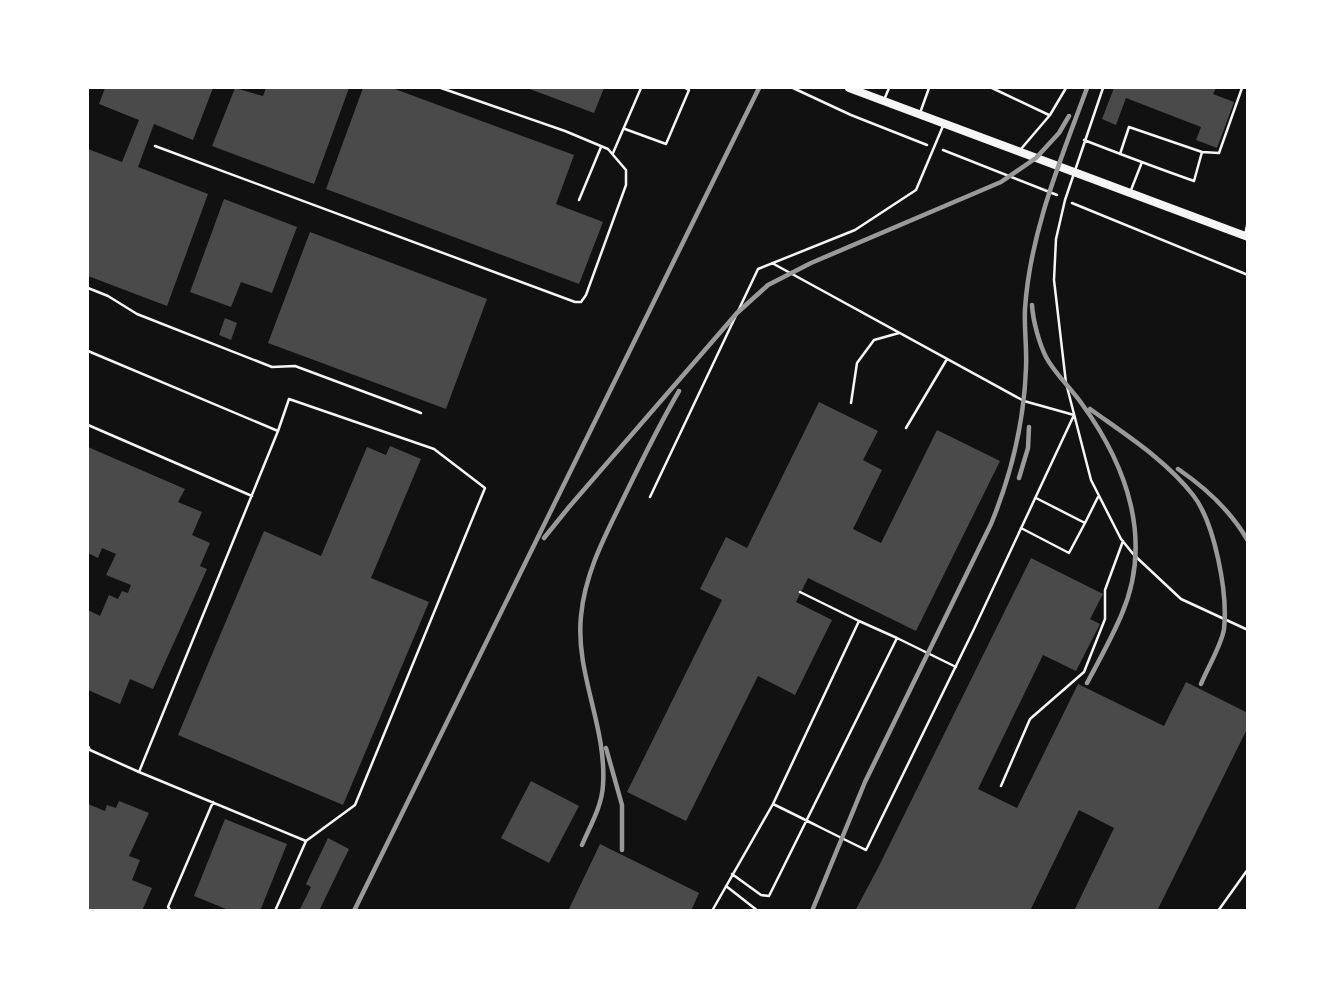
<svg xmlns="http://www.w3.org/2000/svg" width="1335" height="998" viewBox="0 0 1335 998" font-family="'PT Sans',sans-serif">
	<rect width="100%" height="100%" fill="#111"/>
	<path fill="#4a4a4a" d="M105,88H213L193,140L154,124L138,167L208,194L167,306L88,276V149L122,162L139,120L99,104Z
		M235,88L263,96L266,88H349L314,184L212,146Z
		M363,88H392L574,155L556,204L603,222L579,284L326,189Z
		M527,88H604L594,113Z
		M1114,88H1216L1213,94L1234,102L1217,148L1196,140L1201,127L1126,98L1116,125L1102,119Z
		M224,199L297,227L272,293L241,282L231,307L190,292Z
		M310,232L487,299L446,409L268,343Z
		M225,318L237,323L231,340L219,335Z
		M819,402L878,431L863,460L882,470L853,529L881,543L937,430L1000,461L916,631L808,578L796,602L832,620L795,695L758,676L686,821L627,792L722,600L700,589L726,537L747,548Z
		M390,446L421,459L371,578L429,602L343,805L178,735L264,531L321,556L367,447L386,455Z
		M88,447L185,489L178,502L202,512L192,535L210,543L200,566L207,569L153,689L130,679L120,704L88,690V610L100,616L109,595L118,599L122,591L128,593L131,585L106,575L116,554L102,548L98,558L88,553Z
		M1031,558L1103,594L1090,619L1100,624L1076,671L1043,655L978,789L1017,808L1078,684L1164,726L1186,682L1248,713V727L1157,911H1074L1114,828L1079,810L1030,911H855L878,868Z
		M531,781L579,806L549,863L501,838Z
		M119,801L149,813L129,856L140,860L132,880L152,888L142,911H88V804L105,811L107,805L116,808Z
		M225,819L287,844L260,911H231L194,896Z
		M328,838L349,849L319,911H299L311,887L306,884Z
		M600,844L699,893L691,911H568Z"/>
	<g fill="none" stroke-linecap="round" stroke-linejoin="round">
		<path stroke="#f5f5f5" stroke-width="2.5" d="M793,88L851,115L927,145
			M943,150L1057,195
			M1072,203L1248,275"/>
		<path stroke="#f5f5f5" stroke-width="2.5" d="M992,88L1049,115
			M1103,88L1065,200L1056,239L1054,280L1066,383L1091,480L1121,539L1134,555L1181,599L1248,630
			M884,100L889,88
			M920,113L929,88
			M625,129L666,144L689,90L685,88
			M1084,140C1120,154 1157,168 1194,181L1202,152L1129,127L1120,154
			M155,146L575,302H581L586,295L626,185V170L608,149L565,131L441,88
			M1021,149L1050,115L1066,88
			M1202,152L1219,153L1242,88
			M613,153L641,88
			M1131,190L1142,162
			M579,200L601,147
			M1245,235L1248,221
			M88,288L108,296L137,314L272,367L295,366L421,413
			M88,351L278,431L139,772L90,750L88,746
			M851,403L857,363L874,340L899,333
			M88,425L252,496
			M906,428L947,359
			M650,497L758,269L855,230L916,190L943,126
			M1036,498L1085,523L1098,497
			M1021,528L1069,553L1085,523
			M800,592L859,621
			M897,638L956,667
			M139,772L306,841L355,805L485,488L434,449L289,399L278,431
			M1001,786L1030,719L1084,672L1105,619V590L1123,541
			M732,874L761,895L769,896L897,638L859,621L773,804C804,819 835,835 866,850L974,629L1074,415L1024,401L772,263
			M726,886L758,911
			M171,911L168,907L213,802
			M275,911L306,841
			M712,911L773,804
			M1218,911L1248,869"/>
		<path stroke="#f5f5f5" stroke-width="8" d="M849,88L1248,237"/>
		<path stroke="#9a9a9a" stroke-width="4.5" d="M1032,305C1033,321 1039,343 1046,357C1055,374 1071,388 1082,404C1127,466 1154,541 1121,616C1111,639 1099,661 1087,683
			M1090,409C1126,435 1166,460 1193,495C1215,523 1228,594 1224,629C1222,644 1207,669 1201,684
			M1178,469C1206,488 1231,511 1248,541
			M1019,478L1028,448L1029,427
			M544,538L569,507L737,313L768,285L811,263L1001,182L1036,158L1059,133L1069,116
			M606,748L622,805V850
			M582,845C590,826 602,806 603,785C607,727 575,673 581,616C585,572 606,534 625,495C642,460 659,425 679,391
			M354,911L759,88
			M812,911L865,782L991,524C1012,473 1024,423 1026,368C1027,348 1024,328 1025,309C1030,232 1061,159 1087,88"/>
	</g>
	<rect width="1335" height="998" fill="none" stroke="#ffffff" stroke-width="178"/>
</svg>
